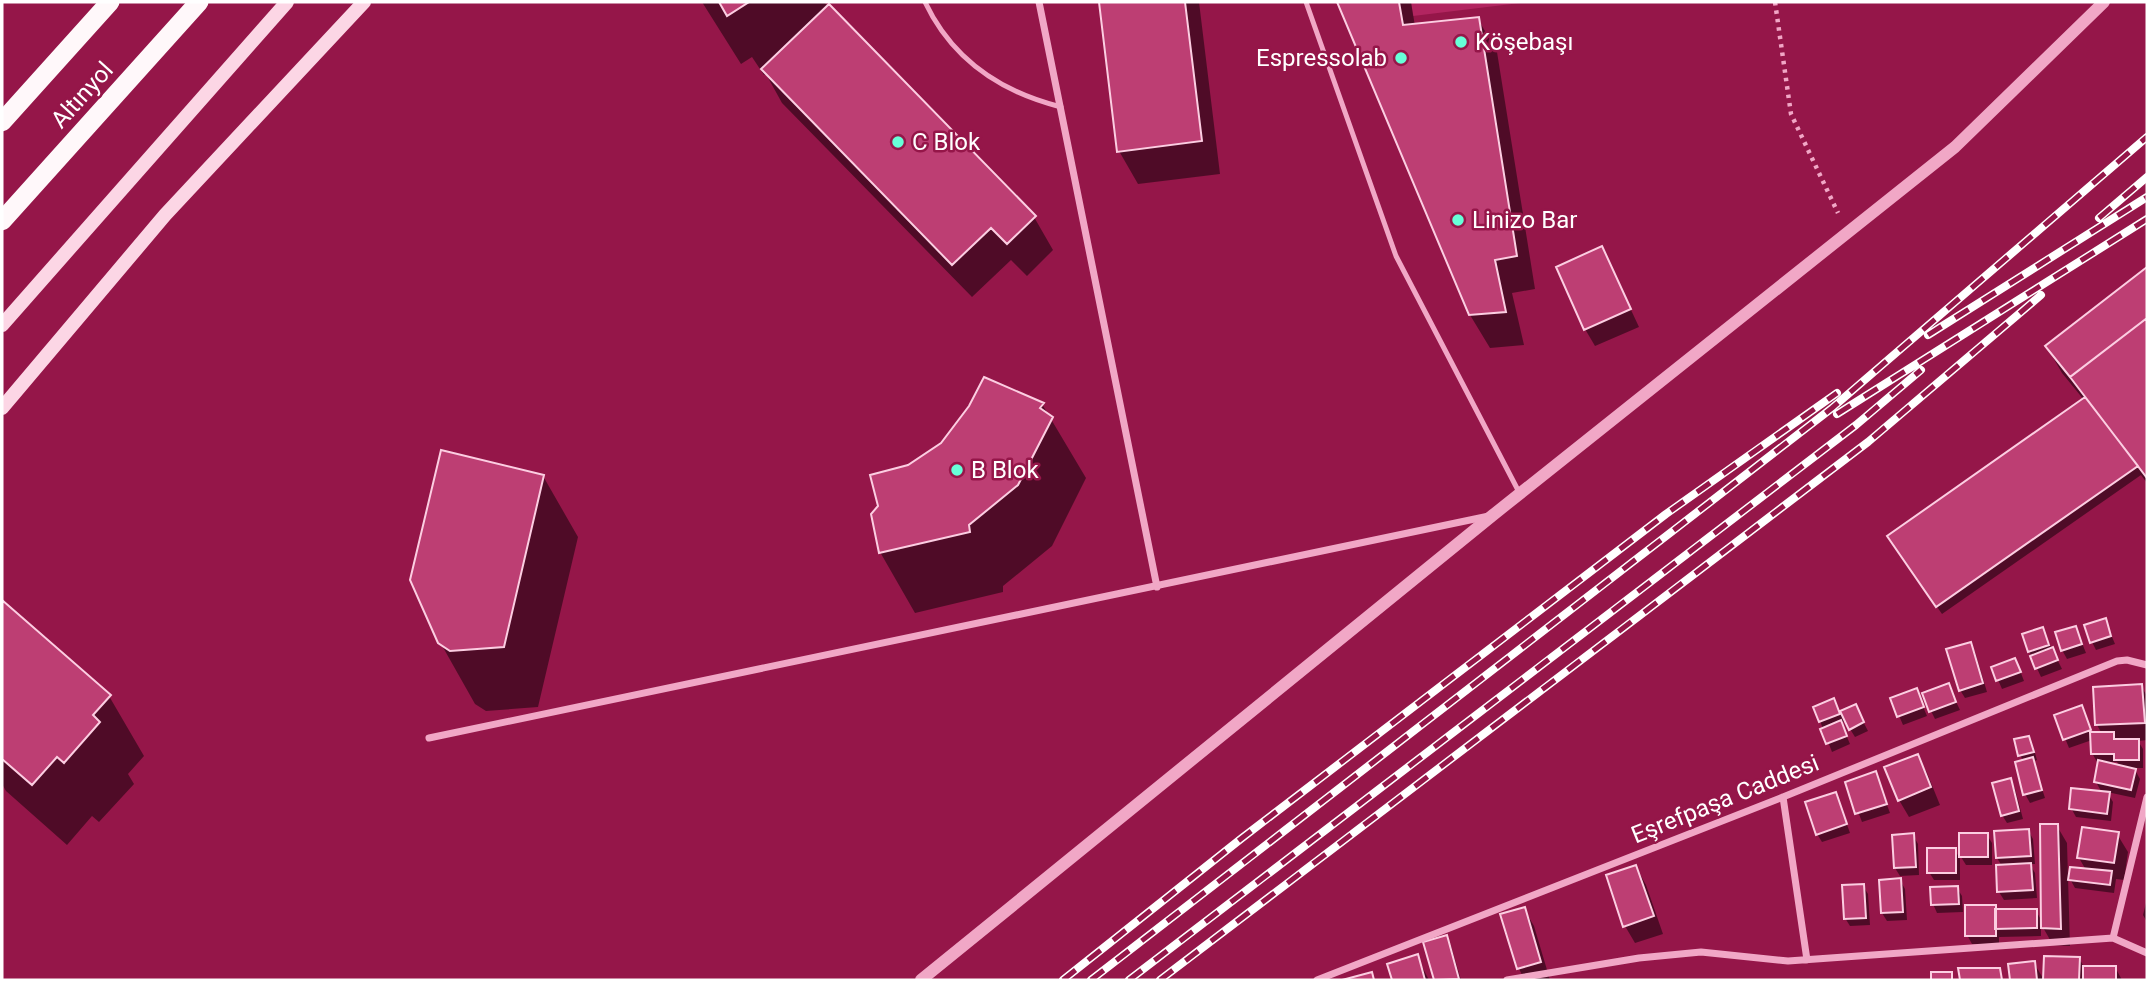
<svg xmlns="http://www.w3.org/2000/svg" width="2149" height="982" viewBox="0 0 2149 982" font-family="Roboto,sans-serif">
	<rect width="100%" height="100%" fill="#951649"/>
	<path fill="#b22560" d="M1411,2H1528L1413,16Z"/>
	<path fill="#0007" fill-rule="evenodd" d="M702,2H824L1034,217L1053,250L1027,276L1011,260L972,297L782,103L766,74L764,75L752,57L741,64Z
		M1100,2H1199L1220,174L1138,184L1119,151Z
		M1339,2H1411L1415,26L1478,19L1497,52L1535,289L1512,293L1524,345L1490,348L1470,315Z
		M1602,248L1639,327L1595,346L1585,329Z
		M2147,269V483L2141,475L1942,614L1894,545L2084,400L2062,373L2047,347Z
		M1042,404L1086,478L1052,546L1003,586V592L915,613L880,552L908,466Z
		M543,476L578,537L538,707L486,711L475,704L440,642Z
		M3,602L109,696L144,756L128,774L134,784L99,822L92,816L67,845L6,791L2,784Z
		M2105,620L2115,644L2096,650L2092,642Z
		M2076,628L2086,653L2067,659L2062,650Z
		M2042,629L2062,669L2041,677L2029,651Z
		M1970,644L1975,652L1987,692L1965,698L1960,690Z
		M1993,668H2019L2024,681L2002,689Z
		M1948,685L1960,710L1935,719L1931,711Z
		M2141,686L2147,696V740L2138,741L2143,749V768H2134L2140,779L2135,798L2107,792L2113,802L2111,821L2076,817L2071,808L2102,793L2096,782L2100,762H2097L2092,753V740L2069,748L2056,716L2081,707L2093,734H2102L2097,725ZM2104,762H2117L2120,767Z
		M1916,690L1927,716L1903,725L1892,699Z
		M1833,700L1840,713L1855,706L1868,731L1855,737L1845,721L1841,723L1850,744L1832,752L1815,708Z
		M2028,738L2033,746L2037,760L2033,761L2045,798L2030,803L2025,794L2024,762L2020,755Z
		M1917,756L1927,773L1940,805L1909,817L1899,800Z
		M1875,773L1890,813L1862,822L1847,783Z
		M2010,780L2015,789L2023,819L2007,823L2002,815Z
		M1836,794L1850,833L1822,842L1817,834Z
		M2057,826L2067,843L2070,946L2053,945L2041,924V936L1999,937V944H1972L1967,935L1997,911H2036L2043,923Z
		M2028,830L2033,839L2035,864H2030L2035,873L2037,898L2004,900L1999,892L2002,866L1997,858Z
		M2117,834L2128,852L2124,880L2116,879L2114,893L2075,888L2070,879L2086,870L2079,858Z
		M1913,835L1918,844L1919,875L1900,876L1895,868Z
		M1987,835L1992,843V865H1966L1961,857Z
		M1955,850L1960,859V880H1934L1929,872Z
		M1636,867L1646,885L1663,934L1635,943L1625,926Z
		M1900,880L1905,889L1907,920L1887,921L1882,913Z
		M1863,886L1868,894L1870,925L1850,926L1845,918Z
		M1957,888L1962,896L1963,912L1937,913L1933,904Z
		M2147,899V922L2143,915Z
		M1524,909L1534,926L1550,980H1525L1519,969L1503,915Z
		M1446,937L1451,946L1461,980H1436L1425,943Z
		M1417,957L1429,980H1394L1389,965Z
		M2046,957L2079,958L2084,967H2115L2122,980H2045Z
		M2034,963L2044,980H2011L2010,966Z"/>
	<path fill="#bd3e73" stroke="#fccee2" stroke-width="2" d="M719,2H749L727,16Z
		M1099,2H1185L1202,141L1117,152Z
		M1337,2H1399L1403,25L1479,17L1517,256L1495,260L1506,312L1469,315Z
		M829,4L1036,216L1007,244L991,228L952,265L761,69Z
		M1602,246L1631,309L1584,330L1556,267Z
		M2147,267V318L2070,377L2045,346Z
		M2147,318V478L2070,377Z
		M984,377L1044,403L1040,408L1053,417L1018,485L969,525L970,532L879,553L871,514L878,506L870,475L908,465L941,443L969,406Z
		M2085,397L2138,466L1936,607L1887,536Z
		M441,450L544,475L504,647L450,651L438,643L410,580Z
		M2,600L111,695L93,715L100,722L64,763L57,757L32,785L2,759Z
		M2106,618L2111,636L2090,643L2084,625Z
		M2076,626L2082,644L2061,651L2055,632Z
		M2043,627L2049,645L2028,652L2022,634Z
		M1971,642L1983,683L1959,691L1946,649Z
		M2053,647L2058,660L2035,669L2030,656Z
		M2015,658L2021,672L1996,681L1991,667Z
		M1949,683L1956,702L1929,712L1922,693Z
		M2142,684L2145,723L2095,725L2093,687Z
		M1917,688L1924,707L1897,717L1890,698Z
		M1834,698L1840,714L1819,722L1813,707Z
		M1856,704L1864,722L1849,730L1840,711Z
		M2082,705L2091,730L2063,740L2054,715Z
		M1841,720L1847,736L1826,744L1820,729Z
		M2090,732H2114V739H2139V760H2114V754H2091Z
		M2029,736L2034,752L2018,756L2014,739Z
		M1918,754L1931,787L1898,801L1884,767Z
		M2033,757L2042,790L2023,795L2015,762Z
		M2098,760L2136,769L2131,790L2094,782Z
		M1876,771L1887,804L1855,814L1845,782Z
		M2011,778L2019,811L2001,816L1992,783Z
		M2071,788L2110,792L2107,814L2069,809Z
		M1836,792L1847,824L1816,835L1805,802Z
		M2040,824H2058L2061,929L2041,928Z
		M2082,827L2119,832L2114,863L2077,858Z
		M2029,829L2031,856L1996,858L1994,831Z
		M1914,833L1916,867L1894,868L1892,835Z
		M1959,833H1988V857H1959Z
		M1927,848H1956V873H1927Z
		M2031,863L2033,890L1997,892L1996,865Z
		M1636,865L1654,916L1623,927L1606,875Z
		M2070,867L2112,871L2110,885L2068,880Z
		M1901,878L1903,912L1881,913L1879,880Z
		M1864,884L1866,918L1844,919L1842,885Z
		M1958,886L1959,904L1931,905L1930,887Z
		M1965,905H1996V936H1965Z
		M1525,907L1541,962L1517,969L1500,914Z
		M1995,909H2037V928L1995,929Z
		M1447,935L1459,979L1434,980L1423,942Z
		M1418,954L1425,980H1392L1387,964Z
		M2044,956L2080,957L2079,980H2043Z
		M2035,961L2037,980H2010L2008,964Z
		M2083,966H2116V980H2131H2083Z
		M1958,968H2000L2002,980H1960Z
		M1372,972L1374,980H1342Z
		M1931,972H1952V980H1931Z"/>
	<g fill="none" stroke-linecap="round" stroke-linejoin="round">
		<path stroke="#f1a7c6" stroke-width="4.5" stroke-dasharray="3.5 5" stroke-linecap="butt" d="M1775,2L1791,114L1838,213"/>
		<path stroke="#f1a7c6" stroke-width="5" d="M925,2C952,59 1001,92 1061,107
			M1306,2L1396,256L1520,494"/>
		<path stroke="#f1a7c6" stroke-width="7" d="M1039,2L1157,587
			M429,738L1489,516
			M1783,797L1807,960
			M2113,938L2147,797
			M1317,980L1783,797L2117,661L2127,660L2147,665
			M1507,980L1639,958L1701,952L1788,961L2113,938L2147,953"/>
		<path stroke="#f1a7c6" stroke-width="12" d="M921,980L1493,515L1955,147L2104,2"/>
		<path stroke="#fcd6e5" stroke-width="14" d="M2,325L287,2
			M2,408L165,215L364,2"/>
		<path stroke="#fff8fa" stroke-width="19" d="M2,122L110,2
			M2,221L199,2"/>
		<g stroke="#fff" stroke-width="8">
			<path id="rail" d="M2099,218L2147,177
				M1928,335L2147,197
				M1837,414L2147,219
				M1063,980L1242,838L1666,514L1837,393
				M1091,980L1832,408L2147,137
				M1129,980L1856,425L1921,370
				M1160,980L1868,442L2041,295"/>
		</g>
		<use href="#rail" stroke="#951649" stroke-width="5" stroke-dasharray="16" stroke-linecap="butt"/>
	</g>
	<g fill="#67ffd8" stroke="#951649" stroke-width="2.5">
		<circle cx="1461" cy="42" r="7"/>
		<circle cx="1401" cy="58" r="7"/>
		<circle cx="898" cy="142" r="7"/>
		<circle cx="1458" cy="220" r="7"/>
		<circle cx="957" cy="470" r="7"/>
	</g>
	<g text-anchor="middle" stroke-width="5" stroke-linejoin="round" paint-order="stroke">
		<g font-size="24" fill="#fff" stroke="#951649" text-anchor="start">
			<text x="1475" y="50">Köşebaşı</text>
			<text x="1387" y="66" text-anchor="end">Espressolab</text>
			<text x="912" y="150">C Blok</text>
			<text x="1472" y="228">Linizo Bar</text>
			<text x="971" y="478">B Blok</text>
		</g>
		<g font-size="24" fill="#fff" stroke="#951649">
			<text transform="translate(82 95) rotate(-48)" y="8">Altınyol</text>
			<text transform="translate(1725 799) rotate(-22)" y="8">Eşrefpaşa Caddesi</text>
		</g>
	</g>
	<rect width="2149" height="982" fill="none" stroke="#ffffff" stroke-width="7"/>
</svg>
